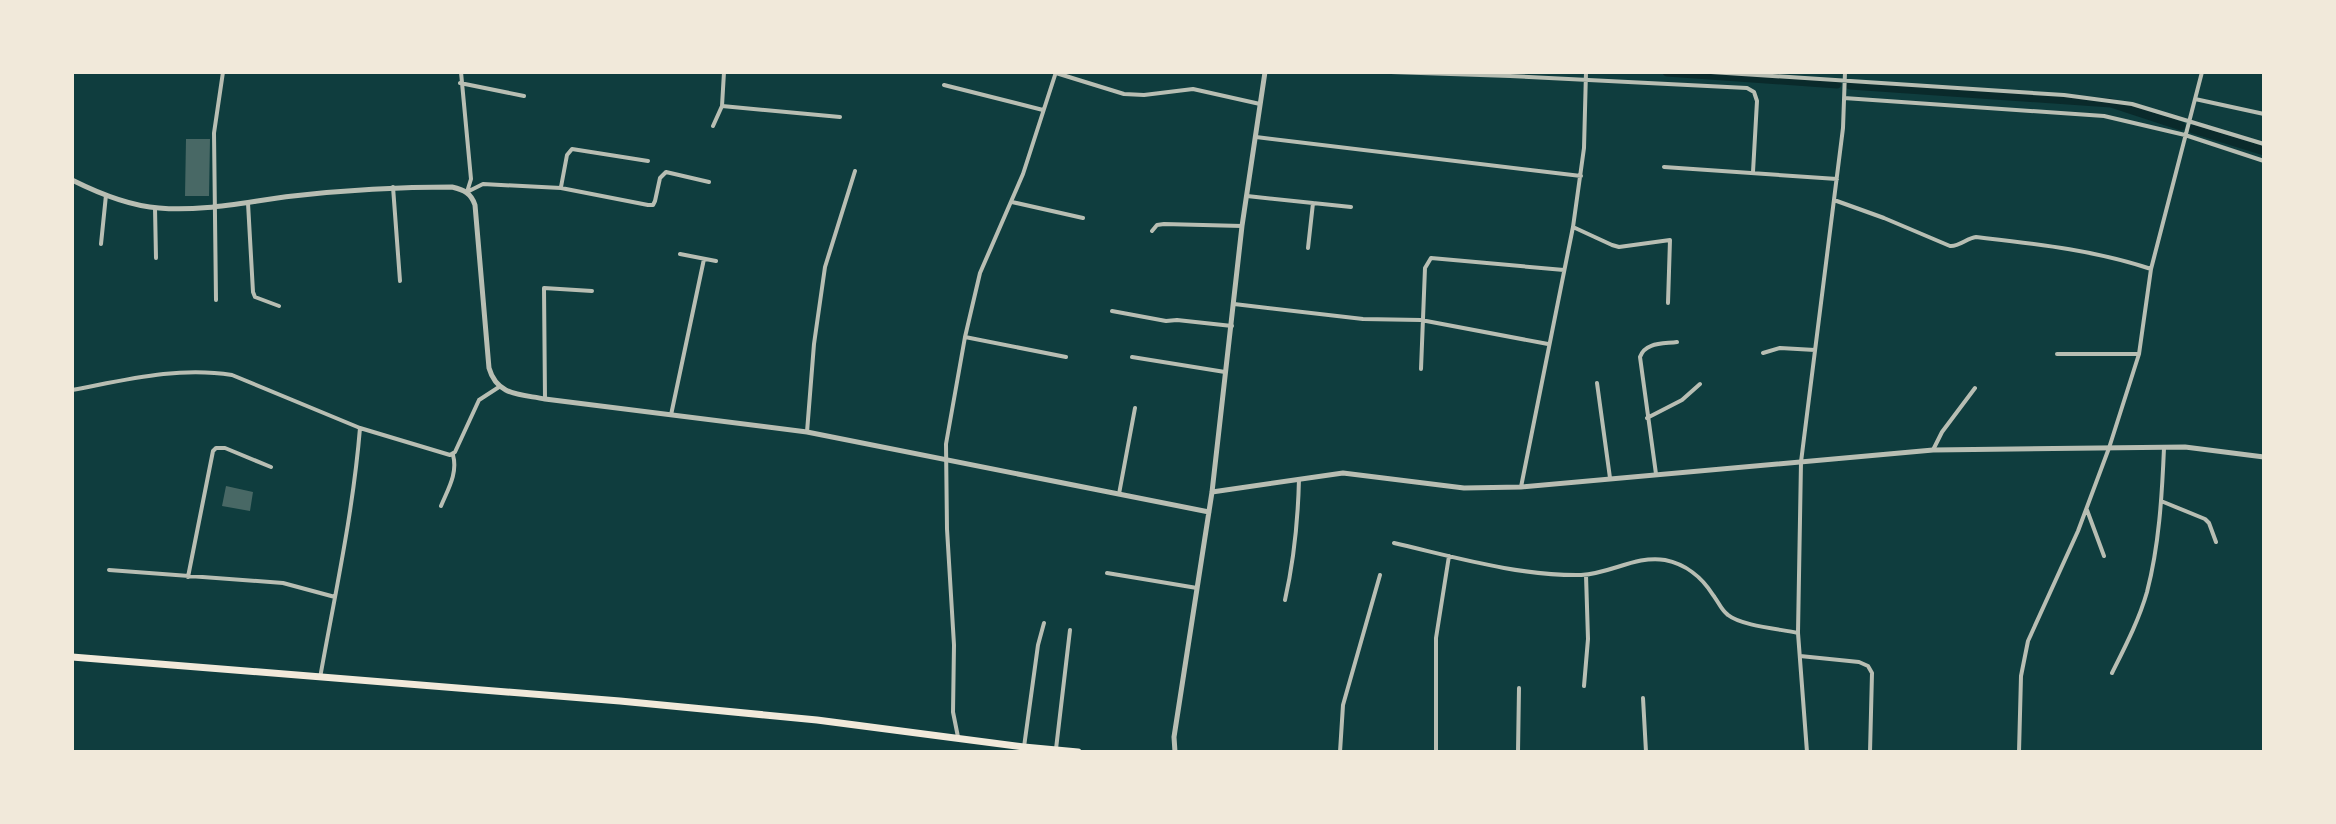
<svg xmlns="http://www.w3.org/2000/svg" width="2336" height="824" viewBox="0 0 2336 824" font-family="Figtree,sans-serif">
	<rect width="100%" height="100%" fill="#0f3d3e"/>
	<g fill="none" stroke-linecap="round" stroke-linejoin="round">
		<path stroke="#0a2a2b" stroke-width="9" d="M1667,72L1837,84
			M1850,85L2111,103L2181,126
			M2193,129L2264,151"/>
	</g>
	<path fill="#486865" d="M186,139H210L209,196H185Z
		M226,486L253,492L250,511L222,506Z"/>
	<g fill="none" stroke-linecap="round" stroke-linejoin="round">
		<path stroke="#b8beb3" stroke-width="4" d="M461,72L471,179L467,192
			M724,72L722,106L840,117
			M1391,72L1510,76L1747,88L1754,92L1757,101L1753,172
			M1711,72L2064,95L2132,104L2264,144
			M1056,73L1124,94L1144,95L1193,89L1260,104
			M460,83L524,96
			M944,85L1043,110
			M1844,98L2104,116L2185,135L2264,161
			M2195,99L2264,114
			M713,126L722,106
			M1256,137L1581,176
			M1664,167L1837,179
			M393,187L400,281
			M561,187L567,155L572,149L648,161
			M467,192L483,184L561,188L648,205H653L655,201L660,178L666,172L709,182
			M1247,196L1351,207
			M1834,200L1884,218L1950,246C1959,247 1967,238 1976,237C2036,244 2094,250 2151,269
			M1012,202L1083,218
			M248,203L253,292L255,297L279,306
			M155,208L156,258
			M1573,227L1612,245L1619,247L1670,240L1668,303
			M1152,231L1157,225L1164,224L1242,226
			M101,244L106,195
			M1308,248L1313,203
			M680,254L716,261
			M216,300L214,133L223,72
			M1234,304L1363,319L1421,320L1548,344
			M1112,311L1166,321L1177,320L1232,326
			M965,337L1066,357
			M1763,353L1780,348L1815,350
			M2057,354H2139
			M1132,357L1225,372
			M1421,369L1425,268L1431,258L1564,270
			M1597,383L1610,478
			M72,390C125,380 178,366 232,375L360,428L450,455L455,452L479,400L499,387
			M545,399L544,288L592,291
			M671,415L704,259
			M1647,418L1682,400L1700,384
			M807,432L814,344L825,267L855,171
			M1933,450L1942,432L1975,388
			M1656,474L1640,357C1645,342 1663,344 1677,342
			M1521,487L1573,227L1584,148L1586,72
			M1119,494L1135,408
			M2161,501L2205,519L2209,523L2216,542
			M441,506C448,489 458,473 453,455
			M2087,510L2104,556
			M1394,543C1455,557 1518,576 1581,575C1610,574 1636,555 1665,560C1685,564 1702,577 1713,595C1718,601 1721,610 1728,615C1742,626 1780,629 1798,633
			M109,570L283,583L335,597
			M1107,573L1197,588
			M188,577L213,451L216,448H225L271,467
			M1285,600C1294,560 1298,521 1299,479
			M1800,656L1859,662L1868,666L1872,673L1870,752
			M2112,673C2125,647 2139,620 2147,592C2159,546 2162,496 2164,448
			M320,678C335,594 353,513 360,428
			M1584,686L1588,639L1586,575
			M1643,698L1646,752
			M958,737L953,712L954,645L947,529L946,444L965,337L980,273L1023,174L1056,72
			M1024,747L1038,645L1044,623
			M1056,749L1070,630
			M1340,752L1343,705L1380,575
			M1436,752V638L1449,556
			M1518,752L1519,688
			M1807,752L1798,633L1801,462L1843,128L1845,72
			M2019,752L2021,676L2028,641L2078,531L2109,448L2139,354L2151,269L2202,72"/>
		<path stroke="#b8beb3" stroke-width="5" d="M72,180C98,193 130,206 159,208C204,212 249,201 293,196C346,190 399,187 452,187C464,190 471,193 475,205L489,368C497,396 520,394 545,399L807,432L1209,512
			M1212,492L1343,473L1464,488L1521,487L1933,450L2185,447L2264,457
			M1175,752L1174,737L1212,492L1242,226L1265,72"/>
		<path stroke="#f1e9da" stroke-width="7" d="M72,657L620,701L817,720L1024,747L1078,752"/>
	</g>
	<rect width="2336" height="824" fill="none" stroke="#f1e9da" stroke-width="148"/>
</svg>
